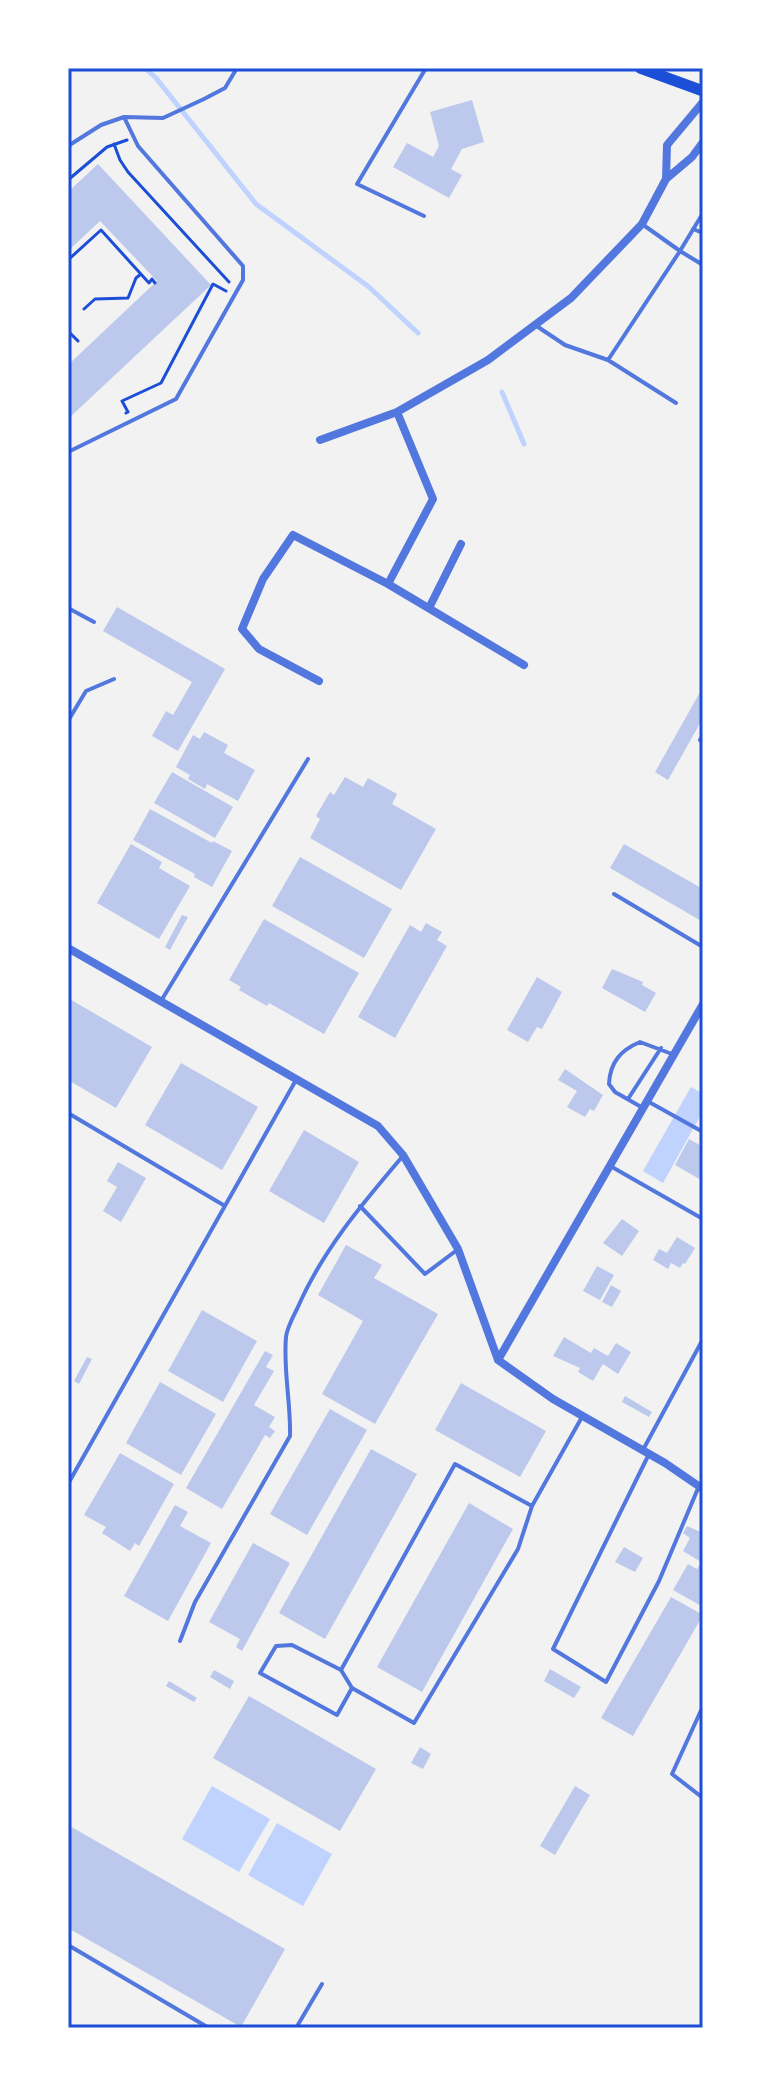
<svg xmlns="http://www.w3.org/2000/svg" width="771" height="2096" viewBox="0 0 771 2096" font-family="'Open Sans',sans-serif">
	<rect width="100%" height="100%" fill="#f2f2f2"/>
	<path fill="#bfd3fe" d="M691,1087L703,1094V1111L663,1183L643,1171Z
		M212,1786L270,1819L239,1872L182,1839Z
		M277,1823L332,1854L303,1906L248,1875Z"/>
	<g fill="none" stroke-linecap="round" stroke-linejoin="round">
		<path stroke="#bfd3fe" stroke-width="5" d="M145,68L156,78L256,204L369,287L418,333
			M502,392L524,444"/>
	</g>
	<path fill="#bdc9ec" d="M472,100L484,142L462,149L451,169L462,175L449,198L393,167L407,143L433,157L439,146L430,112Z
		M98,164L211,285L68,419V365L157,281L100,221L68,251V192Z
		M117,607L225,669L178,751L152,736L166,711L173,715L192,682L103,631Z
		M703,687V718L668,780L655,772Z
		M204,732L228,745L224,753L255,770L238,801L207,784L205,789L188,779L190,775L176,767L193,735L200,739Z
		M172,772L233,807L215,838L154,803Z
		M345,777L363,787L368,778L397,794L392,804L436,829L401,890L310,838L320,819L316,816L330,792L334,795Z
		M150,809L212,843L213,841L232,851L212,887L194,877L195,874L133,840Z
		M131,844L162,862L159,868L190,886L159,939L97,903Z
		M624,844L703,889V922L610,868Z
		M300,857L392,909L364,958L272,906Z
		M182,915L188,917L170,950L165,947Z
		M264,919L359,973L324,1034L269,1003L267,1006L239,990L241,987L229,980Z
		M426,923L442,932L437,940L447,946L395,1038L358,1017L410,925L421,932Z
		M612,969L643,982L642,985L656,993L645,1012L602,988Z
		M537,977L562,992L542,1029L537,1027L528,1042L507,1030Z
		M68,998L152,1047L116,1108L68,1080Z
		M181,1063L258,1107L222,1170L145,1125Z
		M565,1069L603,1095L594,1111L590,1109L585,1117L567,1107L577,1091L558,1080Z
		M304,1130L359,1162L324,1223L269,1191Z
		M689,1139L703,1147V1181L675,1165Z
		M118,1162L146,1178L121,1222L103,1211L117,1187L107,1181Z
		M622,1219L639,1231L622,1256L603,1243Z
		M677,1237L695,1248L685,1264L683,1263L680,1268L671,1263L668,1269L653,1260L659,1249L667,1253Z
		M346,1245L382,1265L374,1278L438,1314L375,1424L322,1394L363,1321L318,1295Z
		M597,1266L614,1275L600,1300L583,1291Z
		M611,1285L621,1291L612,1307L602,1302Z
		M202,1310L257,1341L223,1402L168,1371Z
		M564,1337L591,1353L594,1348L608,1356L616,1343L631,1352L618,1374L603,1364L593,1381L578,1372L580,1368L553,1356Z
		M265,1351L273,1355L266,1367L274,1371L254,1405L275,1417L269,1427L275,1431L270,1438L265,1435L222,1509L186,1488Z
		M87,1357L92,1359L79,1384L74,1381Z
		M160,1382L216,1414L181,1475L126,1443Z
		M461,1383L546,1431L520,1477L435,1430Z
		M625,1396L652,1412L649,1417L622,1402Z
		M330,1409L367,1430L307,1535L270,1514Z
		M371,1449L417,1474L325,1639L279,1613Z
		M120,1453L174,1484L139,1546L135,1543L130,1551L102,1533L106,1527L84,1515Z
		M469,1503L513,1529L422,1692L377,1667Z
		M175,1505L188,1512L180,1526L211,1543L168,1621L124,1596Z
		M687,1526L703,1533V1607L673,1590L688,1564L697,1569L701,1562L683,1551L690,1538L683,1533Z
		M253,1543L290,1563L242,1651L236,1647L240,1639L209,1622Z
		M624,1547L643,1558L635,1572L615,1562Z
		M671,1597L703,1615L633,1736L601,1718Z
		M550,1669L581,1687L574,1698L544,1681Z
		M214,1670L234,1681L230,1689L210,1677Z
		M169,1681L197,1698L194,1702L166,1686Z
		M249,1696L376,1769L340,1831L213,1758Z
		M420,1747L431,1754L423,1769L411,1763Z
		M575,1786L590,1795L555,1855L540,1846Z
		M68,1825L285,1949L241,2027L68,1928Z"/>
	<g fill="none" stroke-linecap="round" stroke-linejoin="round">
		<path stroke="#1d4ed8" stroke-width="3" d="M114,144L120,160L128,172L229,282
			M68,180L107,147L127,140
			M68,260L101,230L149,283L152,279L155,283
			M84,309L95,299L128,298L136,278L141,274
			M68,324V323
			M68,331L78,341
			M126,413L128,412L122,401L161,383L213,284L226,291"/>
		<path stroke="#5277de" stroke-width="4" d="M68,146L101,125L124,117L163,118L204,99L225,88L237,68
			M703,213L680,251L703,265
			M424,216L357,184L426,68
			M642,224L680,251L608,360L676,403
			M693,229L703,233
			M535,325L565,345L608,360
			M68,452L176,399L243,280V266L138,146L124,117
			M68,608L94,622
			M68,721L86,691L114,679
			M703,735L700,740L703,742
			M614,894L703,947
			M161,1001L308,759
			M628,1099L661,1048
			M649,1102L703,1132
			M643,1108L615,1092L609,1084C610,1062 621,1050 640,1042L672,1054
			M68,1113L225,1206
			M612,1167L703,1219
			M360,1206L425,1274L457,1250
			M644,1448L703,1339
			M649,1454L553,1649L606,1682L659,1581L699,1486
			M68,1484L296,1080
			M532,1506L455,1464L341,1670L352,1688L414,1723L518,1549L532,1506L582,1417
			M180,1641L195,1602L290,1436C291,1403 283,1370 286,1337C287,1328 293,1317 297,1309C322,1251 362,1204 402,1157
			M341,1670L292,1645L276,1646L260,1673L337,1715L352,1688
			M703,1706L672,1774L703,1798
			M68,1945L209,2028
			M296,2028L322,1984"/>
		<path stroke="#5277de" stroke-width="8" d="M666,179L667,145L703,102
			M320,440L397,412L488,360L571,298L642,224L666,179L692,157L703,142
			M388,584L524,665
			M429,608L461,544
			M319,681L259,649L242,629L263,579L293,535L388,584L433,499L397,412
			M68,948L378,1126L403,1155L458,1249L498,1360L553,1399L665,1463L703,1489
			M498,1360L703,1004"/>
		<path stroke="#1d4ed8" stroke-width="11" d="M640,68L703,91"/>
	</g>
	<rect width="771" height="2096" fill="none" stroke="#ffffff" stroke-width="140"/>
	<rect x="70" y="70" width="631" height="1956" fill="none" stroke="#1d4ed8" stroke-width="3"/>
</svg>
